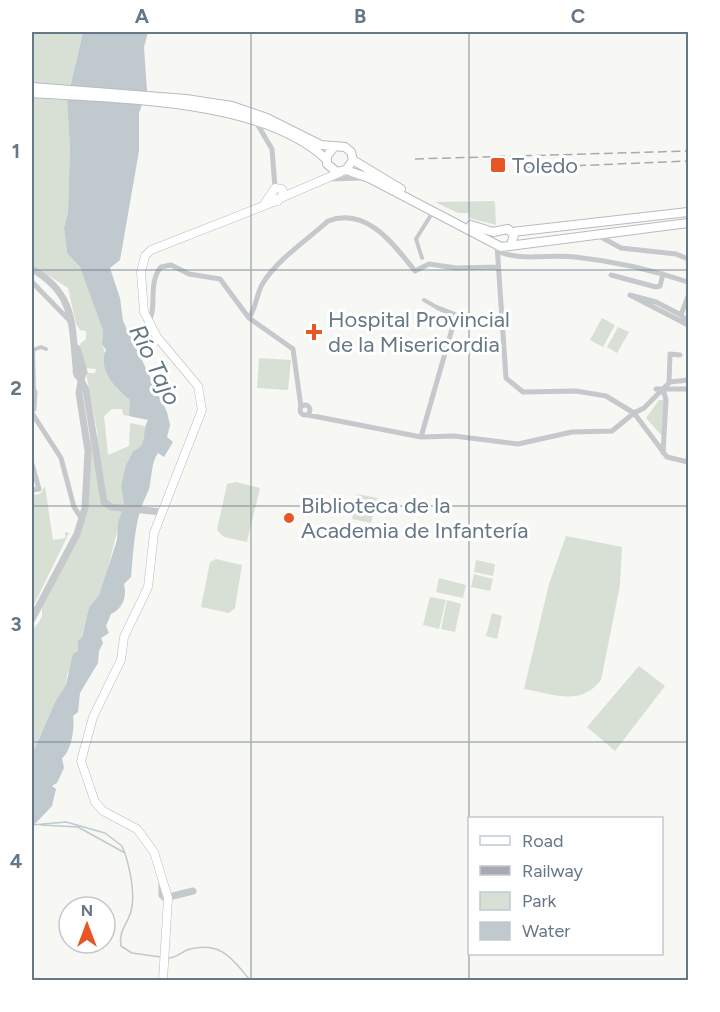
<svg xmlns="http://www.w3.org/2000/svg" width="720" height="1012" viewBox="0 0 720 1012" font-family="Figtree,sans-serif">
	<rect width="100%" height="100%" fill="#f7f7f4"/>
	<path fill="#d8dfd5" d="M32,32H83L70,86L32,83Z
		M32,98L67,100L70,147L68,213L64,228L67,253L80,267L103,331L102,344L117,389L130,400L131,405L129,416L123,415L122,409H112L104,416L108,455L129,446L130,423L145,426C145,438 146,446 133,451L126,465L121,485L124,505L107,571L99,595L89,607L78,651L67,675L66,685L56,700L32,755V630L39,622L42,616V602L80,534L89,439L98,436L86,373H95L96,369L84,368L80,344L86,339V331L80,330L76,324L68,288L32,265Z
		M493,201L495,202L496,225L469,218V213H458L435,202Z
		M602,318L615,325L603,347L590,340Z
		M618,327L629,332L617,353L607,347Z
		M259,358L291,360L288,390L257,388Z
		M659,400H665L662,436L646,418Z
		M236,482L260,488L247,542L224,537L217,530L227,484Z
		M45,486L53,540L65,538V532L69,533L32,609V495L40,494Z
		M357,494L377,498L371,523L352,519Z
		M566,536L622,547L620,585L601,680C580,707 554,694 524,689L549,584Z
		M216,559L242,565L235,608L229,613L201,607L210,562Z
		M476,560L495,564L493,576L474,572Z
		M474,574L493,579L490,591L471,587Z
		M439,578L466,585L463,598L436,592Z
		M430,597L446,600L439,629L423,625Z
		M447,600L461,604L455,632L441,629Z
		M492,613L502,616L497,639L486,636Z
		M639,666L665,686L615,751L587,727Z"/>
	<path fill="#bfc9ce" d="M83,32H148L144,47L147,91L139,113V151L120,260L110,268L120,298L123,321L167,412L170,425L167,437L173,442L164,457L158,453C151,462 152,478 149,489C146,497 142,504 140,511C134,533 133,555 131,577L124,584C127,597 123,608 111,614L106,626L109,633L101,638L103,643L99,651L98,663L80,693L78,712L73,716C75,728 71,752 62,758L64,768L57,783L52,786L56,789L52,806L32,827V755L56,700L66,685L73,654L78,651V641L82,637L89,607L99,595L117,540L118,523L124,505L121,485L126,465L133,451C149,445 141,433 148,420L129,416L130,400C116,389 97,369 106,350L102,344L103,331L80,267L67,253L64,228L68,213L70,147L67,100Z"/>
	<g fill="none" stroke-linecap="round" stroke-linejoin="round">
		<path stroke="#bfc9ce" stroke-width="1.5" d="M32,825L66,822L105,833L122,846C129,862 136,894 131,911C128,924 118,931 121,946L132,953L161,957
			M41,825L78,827L125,853
			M168,958C177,958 182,951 190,949C222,941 233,960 250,980"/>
		<g stroke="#b7bcc1" stroke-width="9">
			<path id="secondary" d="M283,197L341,172
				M265,203L275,188L282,189L284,193L278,201L271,195
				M163,980L168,898L154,852L137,829L103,811L95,802L81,761L93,717L121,660L124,637L148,587L154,533L202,410L198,386L157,337L144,312L141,272L145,256L151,250L276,201"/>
		</g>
		<g stroke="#b8bcc0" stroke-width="10">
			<path id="primary" d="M32,87L186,99L232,106L267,118L321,145L345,147L351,152L353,160L346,170L337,172L327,164V156L334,147
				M32,93C118,99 260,98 326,159
				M353,160L401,189
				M346,170L369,178L501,247L688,223
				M471,225L493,232L508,229L514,235L511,245
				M512,232L688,212"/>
		</g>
		<path stroke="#c5c9cc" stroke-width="4" d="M422,258L416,239L431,215
			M424,300L438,308
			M34,388L33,350L41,347L46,349"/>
		<path stroke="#c5c9cc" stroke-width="5" d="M256,122L272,149L275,188
			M329,179L361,178
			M599,236L621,248L676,254L688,259
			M497,245L506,378L523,392L576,391L606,396L634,413L667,457L688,462
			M502,253C526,261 550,254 575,257C613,261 652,270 688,282
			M611,275L656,287L660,286L663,274
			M32,282L70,321
			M688,296L681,315L688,322
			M681,315L656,302L630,295L688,325
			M249,318C257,306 256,294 263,283C278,259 307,240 328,221C367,206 394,245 415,271L429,264L456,268L498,267
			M148,321C158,311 147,283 161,267L171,265L189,274L220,279L249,318L293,349L301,407
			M669,383L670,354L680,355
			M32,387L35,392L34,409
			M656,389H688
			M300 410a5 5 0 1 1 10 0a5 5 0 1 1-10 0Z
			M32,413L61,458L74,507L82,519
			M308,415L421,437L454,436L518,444L572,432L612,431L634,413L644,408L670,382L688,380
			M421,437L456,315L438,308
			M663,453L666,400L663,389
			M32,464L39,489L32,490"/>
		<path stroke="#c5c9cc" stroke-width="7" d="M32,269C78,295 71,329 77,375
			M77,348L84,372
			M76,371L86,390L104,502L111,507L162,512
			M32,619L77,534L85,508L88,451L79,393L83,371
			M162,883V895L165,898L193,891"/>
		<use href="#secondary" stroke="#fff" stroke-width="8"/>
		<use href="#primary" stroke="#fff" stroke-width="8"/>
		<path stroke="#a5abb1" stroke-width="1.5" stroke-dasharray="9 4.5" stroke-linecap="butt" d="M415,159L688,151
			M523,168L688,161"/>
	</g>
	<path fill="none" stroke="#667786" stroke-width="1.5" stroke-opacity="0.55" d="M251,32V980M469,32V980M32,270H688M32,506H688M32,742H688"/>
	<g fill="#e75725" stroke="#fff" stroke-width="2">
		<rect x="490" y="157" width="16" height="16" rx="3"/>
		<path d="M311 323h6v6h6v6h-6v6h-6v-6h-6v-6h6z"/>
		<circle cx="289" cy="518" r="6"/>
	</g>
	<g text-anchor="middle" stroke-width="6" stroke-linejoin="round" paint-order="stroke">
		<g font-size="22" fill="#667786" stroke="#fff" text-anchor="start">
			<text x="512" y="173">Toledo</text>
			<text x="328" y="327">Hospital Provincial<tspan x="328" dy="25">de la Misericordia</tspan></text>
			<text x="301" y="513">Biblioteca de la<tspan x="301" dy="25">Academia de Infantería</tspan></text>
		</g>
		<g font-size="24" font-style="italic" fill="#617882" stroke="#fff">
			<text transform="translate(155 365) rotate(64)" y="8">Río Tajo</text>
		</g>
	</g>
	<rect width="720" height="1012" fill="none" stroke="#ffffff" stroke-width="66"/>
	<rect x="468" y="817" width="195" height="138" fill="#ffffff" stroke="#c2c9cf" stroke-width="1.5"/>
	<rect x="480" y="836" width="30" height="9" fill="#ffffff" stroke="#c2c9cf" stroke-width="1.5"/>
	<text x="522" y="847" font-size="18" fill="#667786">Road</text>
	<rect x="480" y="866" width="30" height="9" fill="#a5abb1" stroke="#c2c9cf" stroke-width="1.5"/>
	<text x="522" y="877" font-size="18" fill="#667786">Railway</text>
	<rect x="480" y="892" width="30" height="18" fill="#d8dfd5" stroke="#c2c9cf" stroke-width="1.5"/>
	<text x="522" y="907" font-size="18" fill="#667786">Park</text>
	<rect x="480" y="922" width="30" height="18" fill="#bfc9ce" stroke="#c2c9cf" stroke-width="1.5"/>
	<text x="522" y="937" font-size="18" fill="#667786">Water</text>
	<g transform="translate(87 925)"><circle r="28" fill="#ffffff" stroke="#c2c9cf" stroke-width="1.5"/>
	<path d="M0-4.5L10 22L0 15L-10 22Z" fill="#e75725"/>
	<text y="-9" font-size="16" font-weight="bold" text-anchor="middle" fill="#667786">N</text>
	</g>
	<rect x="33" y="33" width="654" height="946" fill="none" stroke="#667786" stroke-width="2"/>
	<g font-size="20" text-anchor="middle" font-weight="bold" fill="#667786">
		<text x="142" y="23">A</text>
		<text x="360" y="23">B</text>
		<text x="578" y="23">C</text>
		<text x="16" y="158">1</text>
		<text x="16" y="395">2</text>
		<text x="16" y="631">3</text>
		<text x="16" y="868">4</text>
	</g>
</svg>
